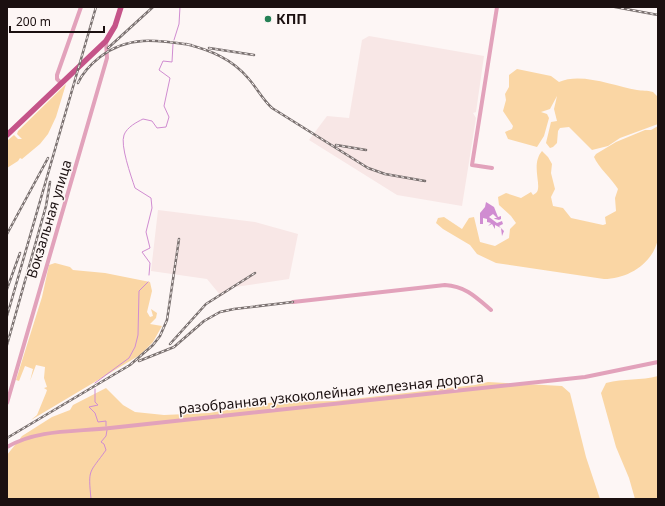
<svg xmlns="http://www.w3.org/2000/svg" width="665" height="506" viewBox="0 0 665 506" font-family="'Noto Sans',sans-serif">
	<rect width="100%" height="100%" fill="#fdf6f5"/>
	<path fill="#f8e7e6" d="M369,36L484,56L476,112L473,113L476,118L462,206L397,195L309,140L327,116L349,118L362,40Z
		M158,210L255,222L298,234L289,279L235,287L221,296L207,279L151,271Z"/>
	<path fill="#fad6a4" d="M517,69L551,76L559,82C581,72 614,86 637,90C642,91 647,90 653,92L658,97V124L620,138L608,146L592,150L569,127L560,128L558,131L557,143L553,147L550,148L546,143L551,122L557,121L554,109L557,96L550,109L541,112L547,114L549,118L544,136L537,147L508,139L505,132L512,129L513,126L503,111L506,100L505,94L509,87V75Z
		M66,84L56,117L48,134L40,144L22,159L20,158L18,161L7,168V141L14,135L18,139H22L17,134L18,131Z
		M658,126C658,152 658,178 658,205C658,215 660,228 658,238C654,263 628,279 604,279L496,263L477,254L470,245L443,229L436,223L438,218L444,217L462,229L469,218L474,217L480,242L495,246L509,238L510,229L516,223L511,216L499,205L498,197L506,193L521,198L531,192L533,195L536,193C543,187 530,165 542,151L548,157L552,164L551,173L555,189L551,197L553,206L563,208L571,218L603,225L606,224L605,217L616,211L615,198L618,189C612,179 598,167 594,157L596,154L616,142L645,130H651Z
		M55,263L70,267L73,270L105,273L150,282L152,291L147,312L150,317L153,316L151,309L157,313L156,318L150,324L162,326L153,342L140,355L31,420L37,415L46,393L47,390L44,388L47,387L44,378L45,367L36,365L30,381L33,369L25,366L19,381L16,380L42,297L49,265Z
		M658,376V499H635L629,478L616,447L601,393L606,383C624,378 641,381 658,376Z
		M488,382L562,386L570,393L586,457L600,499H7V455L22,436L52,417L70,410L73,405L106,388L123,405L135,412L164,415L209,413L275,402L335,401L397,394L475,385Z"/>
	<path fill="#d08cd1" d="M486,202L494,207L498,217L501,216V219L499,220L495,219L494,218H497L493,214L489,217L497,223L502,221L503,224L499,226L504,231L502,236L501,228L495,225V229L492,224L488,226L491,223L487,222V219L483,218V224H480V213L485,207Z"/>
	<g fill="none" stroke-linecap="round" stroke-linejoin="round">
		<path stroke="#d08cd1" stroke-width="1" d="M174,40L179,24L180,7
			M149,275L150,263L142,252L150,248L146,232L152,208L151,198L135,188C131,176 120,145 124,135C127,127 137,122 143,119L152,121L157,128L166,127L169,117L164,106L170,78L159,70L163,61L172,62L173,44
			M95,383L129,358L135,347L138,335L139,291L148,282
			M95,389V402L98,405L89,407L95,413L98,422L106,421V426
			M91,499C88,468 89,474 106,450L104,444L101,442L106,436L107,430"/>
		<path stroke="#e2a2bb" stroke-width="4" d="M61,83L57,79V75L81,7
			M492,168L472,165L497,7
			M293,302L445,285C465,286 476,297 491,310
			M7,403L107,58L106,41
			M7,447C38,429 75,432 110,428L585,377L658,362"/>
		<path stroke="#c55489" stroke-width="5.5" d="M7,135L106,41L115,26L121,7"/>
		<g stroke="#7a7170" stroke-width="2.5">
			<path id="rail" d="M615,7L658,15
				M186,44C210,50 232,59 248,78C257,88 262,99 272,108L368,168L385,174L425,181
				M108,48L153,7
				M209,48L254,55
				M78,83C83,72 91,64 100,57C128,35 158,40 191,45
				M336,145L366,150
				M7,234L48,158
				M7,289L20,253
				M7,316L96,7
				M170,344L206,304L255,273
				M7,345L46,206L50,182
				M139,361L174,347L204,321L220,312L234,309L293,302
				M7,438L130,365L153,345L160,336L167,320L179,239"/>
		</g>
		<use href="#rail" stroke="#fdf6f5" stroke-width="1" stroke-dasharray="3" stroke-linecap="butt"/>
	</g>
	<circle fill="#258055" stroke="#fdf6f5" stroke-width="1.5" cx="268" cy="19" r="4"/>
	<g text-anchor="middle" stroke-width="3" stroke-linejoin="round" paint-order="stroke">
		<g font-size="14" font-weight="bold" fill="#1b1010" stroke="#fdf6f5" text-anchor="start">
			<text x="276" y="24">КПП</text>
		</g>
		<g font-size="14" fill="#1b1010" stroke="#fdf6f5">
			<text transform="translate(49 219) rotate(-73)" y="5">Вокзальная улица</text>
			<text transform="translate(331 393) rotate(-6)" y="5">разобранная узкоколейная железная дорога</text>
		</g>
	</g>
	<rect width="665" height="506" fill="none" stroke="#1b1010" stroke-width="16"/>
	<path d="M10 26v6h94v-6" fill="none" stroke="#1b1010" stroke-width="2"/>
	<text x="16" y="26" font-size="12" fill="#1b1010" stroke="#fdf6f5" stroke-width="3" paint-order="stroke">200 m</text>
</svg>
